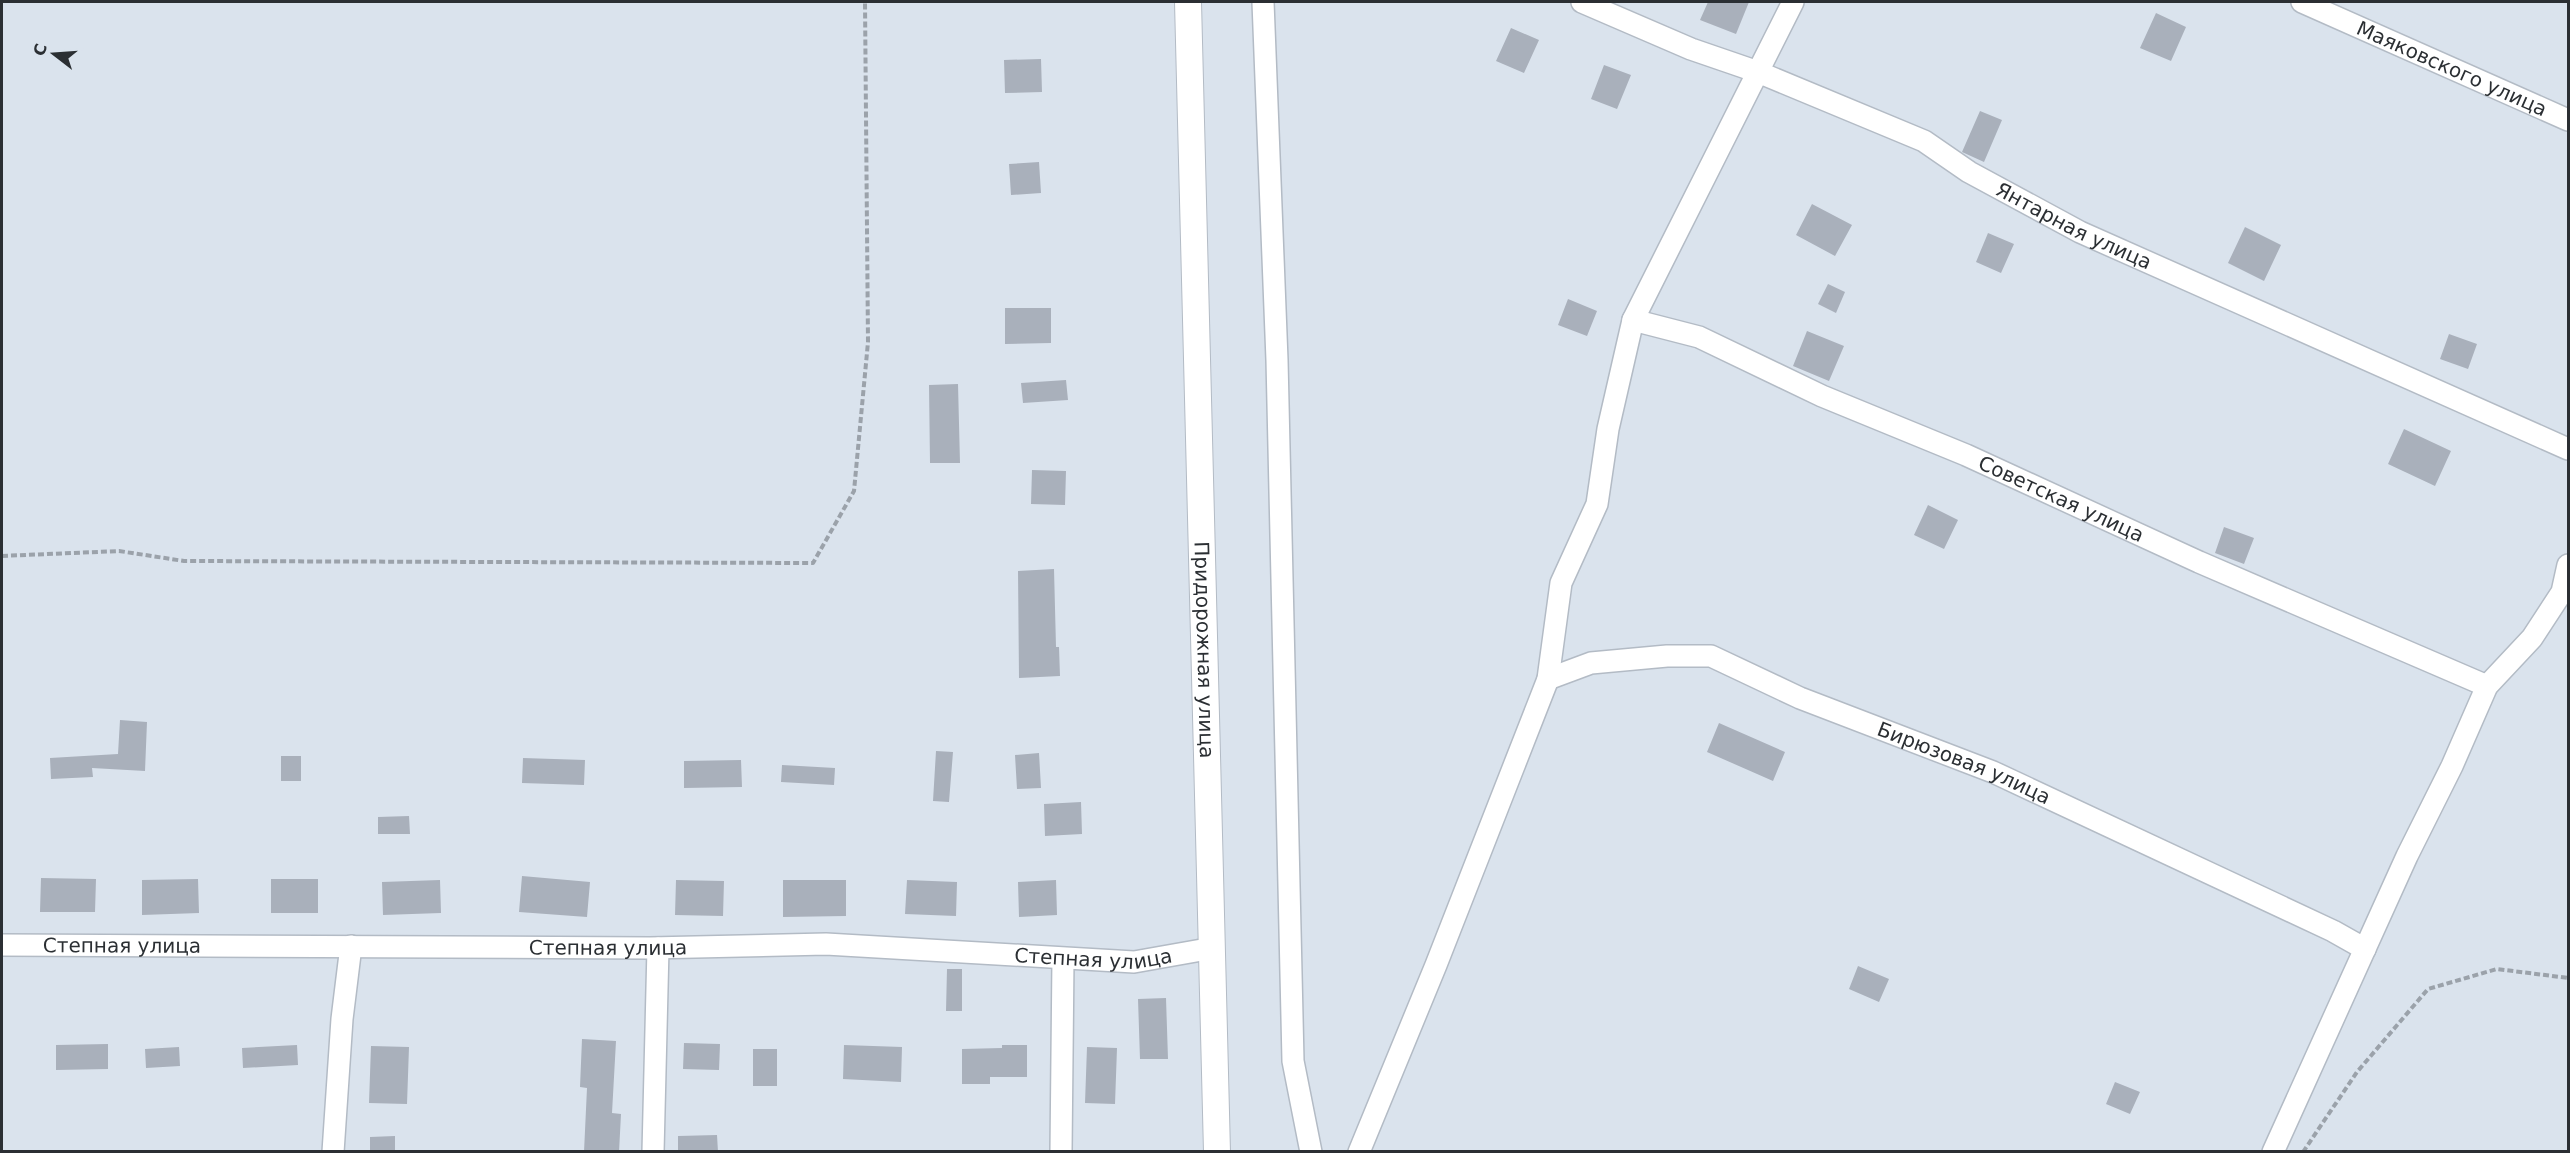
<svg xmlns="http://www.w3.org/2000/svg" width="2570" height="1153" viewBox="0 0 2570 1153" font-family="'DejaVu Sans',sans-serif">
	<rect width="100%" height="100%" fill="#dae3ed"/>
	<path fill="#a9b0bb" d="M1708,2H1749L1736,34L1700,20Z
		M2156,13L2186,27L2171,61L2140,48Z
		M1511,28L1539,40L1524,73L1496,61Z
		M1041,59L1042,92L1005,93L1004,60Z
		M1604,65L1631,75L1617,109L1591,99Z
		M1980,111L2002,120L1984,162L1962,152Z
		M1039,162L1041,193L1011,195L1009,164Z
		M1812,204L1852,225L1835,256L1796,235Z
		M2245,227L2281,245L2264,281L2228,263Z
		M1988,233L2014,244L2001,273L1976,262Z
		M1828,284L1845,292L1836,313L1818,304Z
		M1568,299L1597,311L1587,336L1558,325Z
		M1005,308H1051V343L1005,344Z
		M1807,331L1844,346L1829,381L1793,366Z
		M2449,334L2477,344L2468,369L2440,359Z
		M1066,380L1068,400L1023,403L1021,383Z
		M958,384L960,463H930L929,385Z
		M2404,429L2451,451L2435,486L2388,464Z
		M1032,470L1066,471L1065,505L1031,504Z
		M1928,505L1958,520L1944,549L1914,535Z
		M2224,527L2254,538L2244,564L2215,553Z
		M1054,569L1056,647H1059L1060,676L1019,678L1018,571Z
		M120,720L147,722L145,771L92,768L93,777L51,779L50,758L118,754Z
		M1719,723L1785,752L1773,781L1707,752Z
		M936,751L953,752L949,802L933,801Z
		M1039,753L1041,788L1017,789L1015,755Z
		M281,756H301V781H281Z
		M523,758L585,760L584,785L522,783Z
		M741,760L742,787L684,788V761Z
		M782,765L835,768L834,785L781,782Z
		M1081,802L1082,834L1045,836L1044,804Z
		M409,816L410,834H378V817Z
		M522,876L590,882L587,917L519,912Z
		M41,878L96,879L95,912H40Z
		M198,879L199,913L142,915V880Z
		M271,879H318V913H271Z
		M440,880L441,913L383,915L382,882Z
		M676,880L724,881L723,916L675,915Z
		M783,880H846V916L783,917Z
		M907,880L957,882L956,916L905,914Z
		M1056,880L1057,915L1019,917L1018,882Z
		M1858,966L1889,979L1879,1002L1849,989Z
		M947,969H962V1011H946Z
		M1166,998L1168,1059H1140L1138,999Z
		M582,1039L616,1041L612,1113L621,1114L619,1152H584L587,1088L580,1087Z
		M684,1043L720,1044L719,1070L683,1069Z
		M108,1044V1069L56,1070V1045Z
		M297,1045L298,1065L243,1068L242,1048Z
		M844,1045L902,1047L901,1082L843,1079Z
		M1002,1045H1027V1077H990V1084H962V1049L1002,1048Z
		M371,1046L409,1047L407,1104L369,1103Z
		M179,1047L180,1066L146,1068L145,1049Z
		M1087,1047L1117,1048L1115,1104L1085,1103Z
		M753,1049H777V1086H753Z
		M2115,1082L2140,1092L2130,1114L2106,1104Z
		M717,1135L718,1152H678V1136Z
		M395,1136V1152H370V1137Z"/>
	<g fill="none" stroke-linecap="round" stroke-linejoin="round">
		<g stroke="#b3bbc5" stroke-width="24">
			<g id="minor">
				<path d="M1263,2L1277,360L1293,1061L1311,1152"/>
				<path id="s1" d="M1582,2L1691,49L1758,72L1924,141L1969,172L2080,232L2568,449"/>
				<path id="s2" d="M2302,2L2568,120"/>
				<path id="s3" d="M1633,320L1699,337L1822,396L1966,455L2199,562L2487,686"/>
				<path id="s4" d="M1548,679L1591,663L1667,656H1711L1800,698L1993,772L2333,931L2365,949"/>
				<path id="s5" d="M2,945L650,948L826,944L1134,962L1213,948"/>
				<path d="M333,1152L342,1019L351,946"/>
				<path d="M653,1152L658,948"/>
				<path d="M1061,1152L1063,959"/>
				<path d="M1359,1152L1436,965L1548,679L1561,583L1597,504L1608,429L1633,320L1793,2"/>
				<path d="M2273,1152L2407,856L2452,766L2487,686L2532,638L2562,592L2568,565"/>
			</g>
		</g>
		<g stroke="#b3bbc5" stroke-width="28">
			<g id="tertiary">
				<path id="s6" d="M1188,2L1217,1152"/>
			</g>
		</g>
		<path stroke="#9ba2aa" stroke-width="4" stroke-dasharray="6 3" stroke-linecap="butt" d="M2,556L119,551L184,561L813,563L854,491L868,342L865,2
			M2303,1152L2357,1072L2428,989L2497,969L2568,978"/>
		<use href="#minor" stroke="#fff" stroke-width="21"/>
		<use href="#tertiary" stroke="#fff" stroke-width="26"/>
	</g>
	<g text-anchor="middle" stroke-width="4.5" stroke-linejoin="round" paint-order="stroke">
		<g font-size="20" fill="#2b2f33" stroke="#dae3ed">
			<text dy="7" stroke="none"><textPath href="#s2" startOffset="164">Маяковского улица</textPath></text>
			<text dy="7" stroke="none"><textPath href="#s1" startOffset="542">Янтарная улица</textPath></text>
			<text dy="7" stroke="none"><textPath href="#s3" startOffset="465">Советская улица</textPath></text>
			<text dy="7" stroke="none"><textPath href="#s6" startOffset="648">Придорожная улица</textPath></text>
			<text dy="7" stroke="none"><textPath href="#s4" startOffset="441">Бирюзовая улица</textPath></text>
			<text dy="7" stroke="none"><textPath href="#s5" startOffset="120">Степная улица</textPath></text>
			<text dy="7" stroke="none"><textPath href="#s5" startOffset="606">Степная улица</textPath></text>
			<text dy="7" stroke="none"><textPath href="#s5" startOffset="1092">Степная улица</textPath></text>
		</g>
	</g>
	<rect width="2570" height="1153" fill="none" stroke="#2b2f33" stroke-width="6"/>
	<g transform="translate(54 54) rotate(287)" stroke="#dae3ed" stroke-width="4.5" paint-order="stroke">
	<path d="M0-4.5L10 22L0 15L-10 22Z" fill="#2b2f33"/>
	<text y="-9" font-size="16" font-weight="bold" text-anchor="middle" fill="#2b2f33">С</text>
	</g>
</svg>
